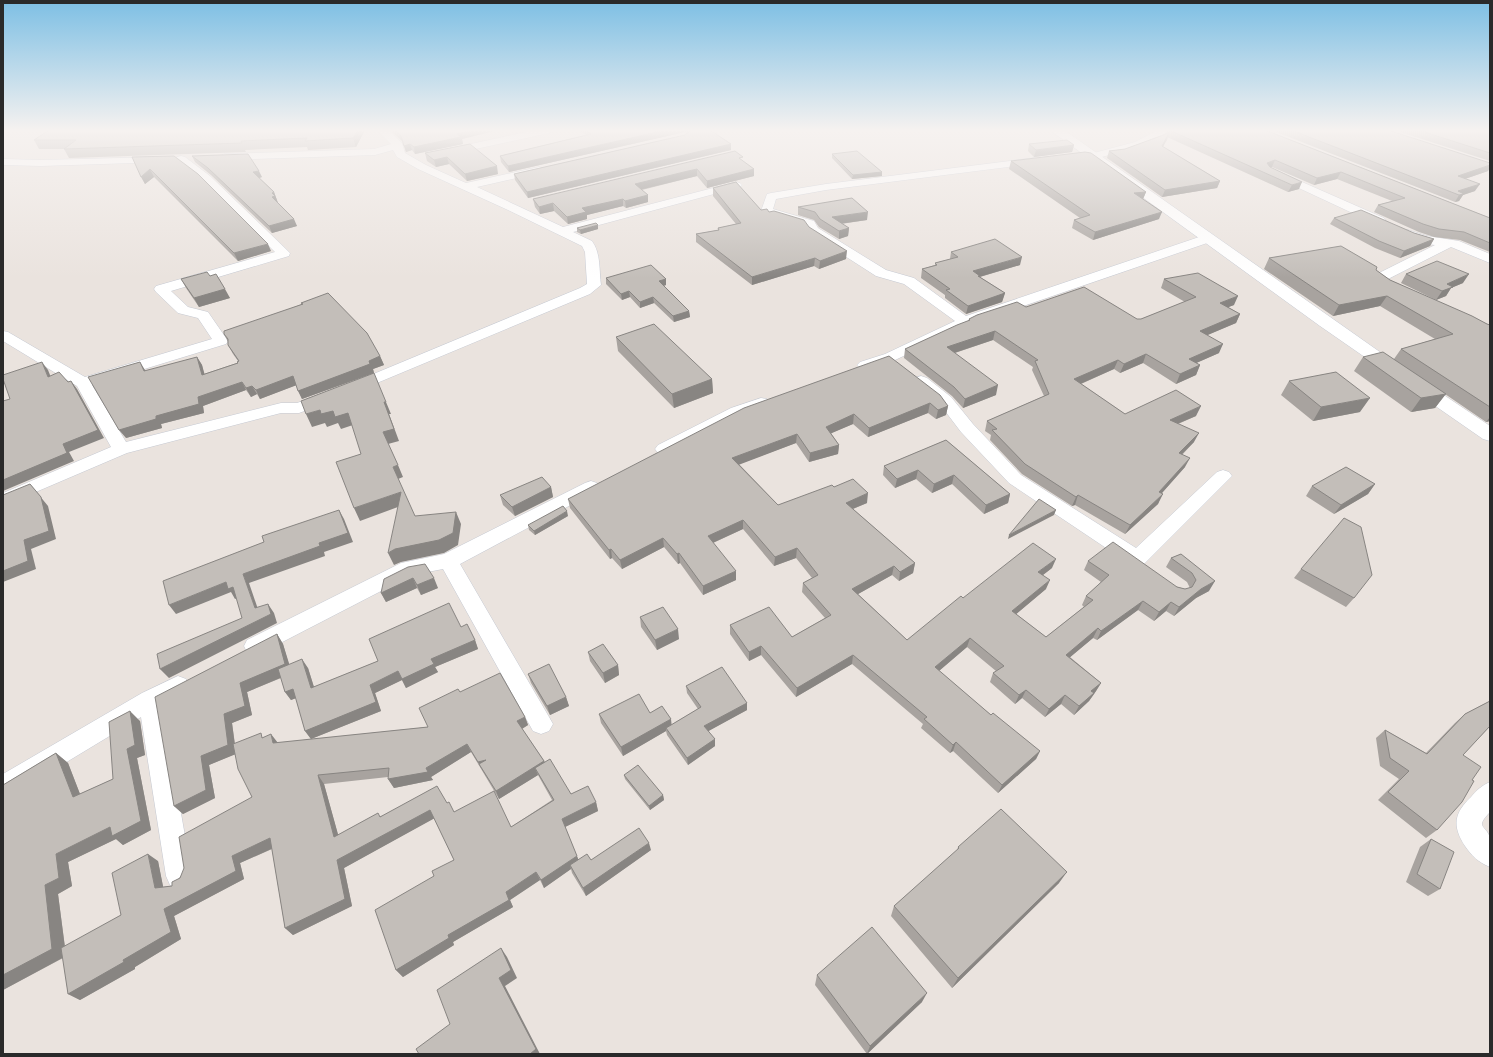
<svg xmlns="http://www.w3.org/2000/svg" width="1493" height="1057" viewBox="0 0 1493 1057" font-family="Overpass,sans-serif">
	<rect width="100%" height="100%" fill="#eae3de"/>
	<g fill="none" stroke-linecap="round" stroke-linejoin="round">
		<g stroke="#c5c9d2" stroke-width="1">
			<path id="street" d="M377,130H388L402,143L405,153L426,165L466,183L539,167L543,168L545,170L543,172L477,187L563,227L736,182L740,183L742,185L740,187L573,232L592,241C601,253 599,271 601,285L590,294L353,393L347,391L345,388L347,385L580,288L587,284L585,252L582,246L508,210L418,169L397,157L393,150L375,155L224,160L219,157L224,154L374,149L391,144Z
				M535,130H554L549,133L448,155L443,152L448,149Z
				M1158,130H1171L1143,146L1094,159L1089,156L1090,154L1135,142Z
				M181,156L185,157L210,176L290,253L289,256L171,291L188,307L208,312L228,341L226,344L92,385L126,442L281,403H297L322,394L328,392L334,394L336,397L334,400L299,413H281L127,453L3,506V493L111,447L77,386L3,341V331L8,332L85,377L212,339L198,318L178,313L156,292L154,289L156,286L275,252L202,180L177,161L176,159L177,157Z
				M160,157L165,160L164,162L41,166L3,165V159L41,160Z
				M1035,158L1040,161L1039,163L826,190L776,199L773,209L814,221L818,228L886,270L914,278L966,316L1205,235H1213L1215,238L1213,241L974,323L895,360L865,370L860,368L857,365L860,362L885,354L955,321L904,284L876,276L809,233L805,226L763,214L761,211L767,194L771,193L826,184Z
				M1277,171L1384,218L1386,221L1384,224H1376L1273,176L1271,174L1273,172Z
				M1408,230L1427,236L1459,241L1490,254V263L1451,247L1388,279L1400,288L1398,291C1389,293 1376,286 1371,279L1373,276L1435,245C1425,244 1408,242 1402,234L1404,231Z
				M921,376L927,378L951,397L973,424L1021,475L1136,548L1217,472L1223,470L1229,472L1232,476L1144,564L1137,566L1130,564L1009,483L961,432L939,403L915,384L913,381L915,378Z
				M761,398L767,399L769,403L767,407L743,416L670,453L664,455L658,453L655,449L658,445L731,408Z
				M591,481L597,483L600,487L597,491L460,564L549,717L553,724L549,731L541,734L533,731L443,569L412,575L263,652L255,655L247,652L244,646L247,640L401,563L444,554L585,483Z
				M178,676L186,679L189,686L186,693L162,705L192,876L188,885L179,889L170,885L166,876L141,717L12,795L3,799V774L142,693Z
				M1490,782V812C1474,829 1486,824 1490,838C1492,847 1490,858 1490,867C1478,862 1472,856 1465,846C1452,826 1454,813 1471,797C1477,790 1481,786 1490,782Z"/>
		</g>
		<g stroke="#c5c9d2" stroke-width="1">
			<path id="secondary" d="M1050,130H1064L1387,357L1490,426V441L1483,439L1320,326Z"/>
		</g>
		<use href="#street" fill="#fff" fill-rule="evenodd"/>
		<use href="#secondary" fill="#fff" fill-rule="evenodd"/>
	</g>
	<path fill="#a8a39f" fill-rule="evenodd" d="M365,130L356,147L308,150L307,147L245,150L246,152L69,158L64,149H39L34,140Z
		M392,130H494V131L462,139L463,144L415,154L412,150L406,152L403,142L393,133Z
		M578,130H717L711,131L731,144V150L528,198L515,180L514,174L685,135L687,133L685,132L509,172L501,162L500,156L586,135Z
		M1166,130H1265L1490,218V252L1460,240L1434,237L1419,232L1374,212L1378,205L1392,201L1337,179L1314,185L1272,167H1270L1299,189L1288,192L1167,137L1163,147L1220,181L1217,188L1162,197L1107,158L1109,151L1125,149L1165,134Z
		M1271,130H1388L1488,171L1465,179L1475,191L1463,195L1459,201L1455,202Z
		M1394,130H1490V161Z
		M470,144L498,174L467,181L449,164L436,167L427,161L425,153Z
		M1029,144L1074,145L1072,152L1034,157L1028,151Z
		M832,154L882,172V176L852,179L832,158Z
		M192,156L262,177L259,178L274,192L278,203L297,226L272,233L211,175L195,162Z
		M132,157L271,251L238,261L154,177L145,184Z
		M743,161L754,176L707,188L697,176L689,178L642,190L648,202L626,208L623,206L587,215V219L568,224L554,211L540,214L535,207L533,199Z
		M1011,161L1146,192L1143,199L1159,219L1093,240L1072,228L1074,220L1080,218L1009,169Z
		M713,188L761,210L769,212L809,227L846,259L819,269L814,266L752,285L696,242V234L718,230V228L736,224L713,196Z
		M798,207L867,220L841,224L849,228L848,236L839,239L819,227L814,220L798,215Z
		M1334,218L1414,233L1434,239L1430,246L1400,258L1375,248L1330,224Z
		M577,228L598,229L581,234L577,232Z
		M951,252L1020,265L980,277L1005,293L1002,302L966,314L945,298V295L921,278L922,269L935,265V263L950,259Z
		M1269,258L1376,270L1390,280L1487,324L1490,325V421L1486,422L1445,394L1435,408L1411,412L1354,371L1363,357L1394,359L1401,349L1435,339L1380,306L1333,316L1264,269Z
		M1406,274L1463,283L1451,288L1446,296L1436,300L1401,283Z
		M210,276L230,298L199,307L186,288L181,279Z
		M606,278L666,279V285L664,286L689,311L690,317L674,322L654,303L640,308L630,297L622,300L606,284Z
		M1164,279L1234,305L1228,307L1240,314L1236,323L1207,335L1219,353L1196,363L1200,365L1196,375L1176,384L1143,363L1120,373L1114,369L1081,384L1125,414L1196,416L1178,424L1194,442L1182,455L1185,467L1161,494L1158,504L1125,534L1075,505L1072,506L1022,474L990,440L991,435L985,431L987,421L1044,396L1032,370L1033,367L993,340L955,353L996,395L963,408L952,396L904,358L905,349L968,321L969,319L1026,307L1137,319H1141L1185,302L1161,288Z
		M301,303L380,356L384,365L373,369L374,373L302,399L296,385L260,399L257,394L251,397L246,390L203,406L204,413L161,424L162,428L126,438L146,371L197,357L202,365L204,374L237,363L238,361L233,354L228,345V342L224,334L302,304Z
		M616,337L712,379L713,393L674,408L618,351Z
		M889,356L948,406L946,415L936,419L928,413L868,437L853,424L831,433L839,445L838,454L809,462L796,443L739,464L778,505L834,487L867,503L853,509L915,563L913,573L899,581L892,575L858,594L907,640L963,598L1052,568L1043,575L1046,589L1016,614L1046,637L1084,607L1082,605L1086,596L1101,582L1084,570L1088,561L1185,589L1190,588L1187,582L1166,567L1171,558L1181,554L1209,591L1196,598L1174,616L1166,611L1154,621L1138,610L1097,640L1093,638L1070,657L1101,683L1096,691L1094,694L1089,701L1074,715L1061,704L1045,717L1022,698L1015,704L990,682L993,673L996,671L967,647L939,671L991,715L1040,751L1036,759L998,793L953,751L950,753L921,728L923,724L852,664L796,697L761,655L749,661L730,634V625L792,637L825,618L802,592L803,583L812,578L796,558L774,566L743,529L713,543L736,580L703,595L680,563L678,564L664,547L622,569L612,558L610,559L570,508L568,499Z
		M1289,381L1360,412L1313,421L1281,395Z
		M946,440L1010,494L1008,503L984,514L952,484L932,493L916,479L895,488L883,475L884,466Z
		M1375,484L1368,494L1334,514L1306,496L1312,486Z
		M551,487L553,497L515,516L503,505L500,495Z
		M568,516L535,535L529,530L528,525Z
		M408,567L438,588L421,595L417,588L386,602L381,593Z
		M1301,569L1354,598L1346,607L1294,578Z
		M640,617L679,639L657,650L641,627Z
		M461,627L475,640L478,649L435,667L438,672L406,688L402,680L375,693L381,711L311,739L305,731L296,698L291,700L285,692L281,678L247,692L252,715L232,723L235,744L265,737L277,743L428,727L460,692L525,717L528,725L522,729L545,762L571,794L596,802L598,811L565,827L578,859L591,860L651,850L586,896L572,873L571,869L544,888L540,880L510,900L513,907L453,942L454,945L403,977L396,970L434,876L454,860L434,818L344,868L352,906L293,935L285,928L272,849L240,863L244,879L174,916L181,939L135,967V969L80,1000L68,994L63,958L3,990V785L56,753L68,763L80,794L113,779L140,721L145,755L137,758L151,830L123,845L116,839L68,862L72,886L58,894L65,947L121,915L158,861L163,887L172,886L252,797L235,754L209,765L215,798L183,814L174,806L277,634L283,644L289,665L308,668L314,687L378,661ZM471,752L499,799L538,775L552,800L511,827L454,812L447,803L381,816L338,835L324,784L388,777V779L394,788L433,780L431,777Z
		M588,652L618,665L619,675L605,683L590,661Z
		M528,674L566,697L569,706L550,715L531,683Z
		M686,686L747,703V710L708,731L715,746L688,765L667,735L666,731L623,756L601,723L599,714L650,713L671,725L698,709L687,693Z
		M1490,701V728L1489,727L1463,755L1472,780L1437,830L1426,838L1378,800L1399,779L1380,766L1376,738L1385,730L1426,753L1455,723L1465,714Z
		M624,775L663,795L664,800L650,810L625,779Z
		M1431,839L1440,889L1428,896L1406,882L1420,847Z
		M958,847L1059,883L952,988L891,916L894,906L957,851Z
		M817,975L922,1002L867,1054L815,985Z"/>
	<path fill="#888582" d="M358,130H365L356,147L353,138Z
		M473,130H494V131L462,139L463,144L415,154L414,147L457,134Z
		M666,130H685V132L509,172L508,166Z
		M1169,133L1167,140L1159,153L1162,146Z
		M410,144L412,150L406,152L404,146Z
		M731,144V150L528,198L527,192Z
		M1074,145L1072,152L1034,157L1036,150Z
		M447,157L449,164L436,167L434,160Z
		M1275,160L1272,167L1264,170L1267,163Z
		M1490,165V168L1488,171L1453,183L1458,176Z
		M497,166L498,174L467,181L465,174Z
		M150,169L154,177L145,184L141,177Z
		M697,169V176L689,178L635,191V184L688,171Z
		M754,169V176L707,188V181Z
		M259,171L262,177L256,179L253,172Z
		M882,172V176L852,179L853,175Z
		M1341,172L1337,179L1314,185L1317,178Z
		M1220,181L1217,188L1162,197L1165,190Z
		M1302,182L1299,189L1288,192L1292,185Z
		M1480,184L1475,191L1463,195L1459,201L1455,202L1459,195L1458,191Z
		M274,192L278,203L272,197V193Z
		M1146,192L1143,199L1134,193Z
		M648,195V202L626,208L625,201Z
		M623,199V206L587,215V219L568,224L567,217L582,208Z
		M553,203L554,211L540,214L539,207Z
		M868,212L867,220L831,225L832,217Z
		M1162,212L1159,219L1093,240L1095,232Z
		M294,219L297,226L272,233L269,226Z
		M598,225V229L581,234L580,230Z
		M849,228L848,236L839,239V231Z
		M1434,239L1430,246L1400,258L1404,251Z
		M268,244L271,251L238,261L234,253Z
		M847,251L846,259L819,269L820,261Z
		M1022,257L1020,265L979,277L973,271Z
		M815,258L814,266L752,285V277Z
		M1469,274L1463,283L1451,288L1446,296L1436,300L1447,284Z
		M666,279V285L659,287V281Z
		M225,289L230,298L199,307L194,298Z
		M629,291L630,297L622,300L621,294Z
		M1005,293L1002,302L966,314L968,306Z
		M1238,296L1234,305L1216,312L1220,303Z
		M1387,296L1380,306L1333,316L1339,305Z
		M653,297L654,303L640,308V302Z
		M689,311L690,317L674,322L673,316Z
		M1240,314L1236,323L1196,340L1200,331Z
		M995,331L993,340L945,356L947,347Z
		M1223,344L1219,353L1185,368L1189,359Z
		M1146,354L1143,363L1120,373L1124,364Z
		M380,356L384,365L373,369L374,373L302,399L298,391Z
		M197,357L202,365L207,383L202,375Z
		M1118,360L1114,369L1071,388L1074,379Z
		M42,362L48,370L54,385L48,377Z
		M140,362L145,370L150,380L144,371Z
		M1200,365L1196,375L1176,384L1180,374Z
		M293,376L297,385L260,399L256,390Z
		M712,379L713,393L674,408L672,394Z
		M71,381L77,389L104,438L69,452L74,461L3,491V480L63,444Z
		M242,382L246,390L203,406L204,413L161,424L162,428L126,438L119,430L156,416L198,397Z
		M998,385L996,395L963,408L965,399Z
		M252,386L257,394L251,397L246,388Z
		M1446,394L1435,408L1411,412L1421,398Z
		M1370,398L1360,412L1313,421L1321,407Z
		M384,402H386L391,414H389L399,441L388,444L383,432Z
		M930,403L928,413L868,437L869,428Z
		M948,406L946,415L936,419L938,410Z
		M1201,406L1196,416L1165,429L1170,420Z
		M320,410L333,411L348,413L353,425L341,429L338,423L327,427L325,423L312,427L306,414Z
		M854,414L853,424L825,436L826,427Z
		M1490,417V421L1486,422Z
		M1199,433L1194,442L1174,462L1179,453Z
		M797,434L796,443L733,467L732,458Z
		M839,445L838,454L809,462L810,453Z
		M1190,458L1185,467L1154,502L1159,492Z
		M398,465L403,477L398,479L393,467Z
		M918,470L916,479L895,488L897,479Z
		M954,475L952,484L932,493L934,484Z
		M30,484L48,506L56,539L31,549L36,569L3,582V571L24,540Z
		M1375,484L1368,494L1334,514L1341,505Z
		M551,487L553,497L515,516L512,507Z
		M401,492L406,504L360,521L354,508Z
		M868,493L867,503L845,512L846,503Z
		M1010,494L1008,503L984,514L986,505Z
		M1163,494L1158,504L1125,534L1130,525Z
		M1078,495L1075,505L1072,506L1076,497Z
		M339,510L344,519L353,542L324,552L325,556L249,583L261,618L255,608L243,574L319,543Z
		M1056,510L1054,515L1008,539L1009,535Z
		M567,511L568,516L535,535L534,531Z
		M456,512L461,524L458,545L444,553L401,562L394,565L388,553Z
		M743,520V529L708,545V536Z
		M663,538L664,547L622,569L620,560Z
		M797,548L796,558L774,566L775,557Z
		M611,549L612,558L610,559L609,550Z
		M679,553L680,563L678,564L677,554Z
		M1056,559L1052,568L1035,581L1038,572Z
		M915,563L913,573L899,581L900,572Z
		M894,566L892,575L851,598L852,589Z
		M736,571V580L703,595V586Z
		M413,578L417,588L386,602L381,593Z
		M434,578L438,588L421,595L417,585Z
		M1050,580L1046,589L1009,620L1012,611Z
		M1215,581L1209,591L1196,598L1174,616L1179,607L1201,589Z
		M226,582L233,587L240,597L235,599L231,592L176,614L169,605Z
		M1143,601L1138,610L1097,640L1101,631Z
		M1171,602L1166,611L1154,621L1159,612Z
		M268,604L274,613L277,623L169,678L160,669Z
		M1098,628L1093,638L1062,664L1066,655Z
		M678,629L679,639L657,650L655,640Z
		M277,634L283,644L292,673L247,692L252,715L232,723L236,754L209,765L215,798L183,814L174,806L240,683Z
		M970,638L967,647L933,676L935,667Z
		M475,640L478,649L435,667L438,672L406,688L402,680L375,693L381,711L311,739L305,731L370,685L398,671L431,659Z
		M761,646V655L749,661V652Z
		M853,655L852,664L796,697L797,688Z
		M302,659L308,668L317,697L311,688Z
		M618,665L619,675L605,683L603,673Z
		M1101,683L1096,691L1094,694L1089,701L1074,715L1079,706L1091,691Z
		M293,689L299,697L291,700L285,692Z
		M1026,690L1022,698L1015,704L1019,695Z
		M1065,695L1061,704L1045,717L1049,709Z
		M566,697L569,706L550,715L547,706Z
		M747,703V710L705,733L704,726Z
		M130,711L140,721L145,755L137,758L151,830L123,845L116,839L68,862L72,886L58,894L66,956L3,990V975L45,885L56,854L110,827L127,749Z
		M525,717L528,725L520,730L517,721Z
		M671,719L672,728H666V731L623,756L621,747Z
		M271,734L278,743H273Z
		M715,739V746L688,765L687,758Z
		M956,742L953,751L950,753L953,745Z
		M467,744L471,752L431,777L433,780L394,788L388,779L426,768Z
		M1040,751L1036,759L998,793L1002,785Z
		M56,753L68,763L85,807L73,797Z
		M486,760L479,764L482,770L478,762Z
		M544,761L547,770L535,768L538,775L499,799L496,791Z
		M318,775L324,784L341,845L334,837Z
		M663,795L664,800L650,810L649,806Z
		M596,802L598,811L565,827L562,819Z
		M430,810L435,818L344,868L352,906L293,935L285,928L337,860Z
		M270,838L278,846L240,863L244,879L174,916L181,939L135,967V969L80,1000L68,994L123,960L164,909L232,856Z
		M649,843L651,850L586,896L583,888Z
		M148,854L158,861L165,896L155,888Z
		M577,856L580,864L570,865L571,869L544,888L541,880Z
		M536,872L540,880L510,900L513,907L453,942L454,945L403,977L396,970L448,935L506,892Z
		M1067,872L1059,883L952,988L958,978Z
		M501,948L507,957L517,978L505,986L540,1054H530L499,978Z
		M927,993L922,1002L867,1054L870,1046Z"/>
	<path fill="#c3beb9" stroke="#888582" d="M49,130H358L353,138L305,141L307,138L241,141L242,143L64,149L76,140H34Z
		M395,130H473L457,134L461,137L414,147L410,144L404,146L401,136Z
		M585,130H666L508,166L500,156L591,134Z
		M691,130H710L731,144L527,192L514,174L685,135Z
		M1169,130H1265L1490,218V243L1464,232L1439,229L1423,224L1378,205L1405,198L1341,172L1317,178L1275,160L1267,163L1270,167L1302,182L1292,185Z
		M1291,130H1388L1490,163V165L1458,176L1480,184L1458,191L1464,194L1459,195Z
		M1418,130H1490V153Z
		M1169,133L1162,146L1220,181L1165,190L1109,151L1125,149Z
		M1067,140L1074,145L1036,150L1029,144Z
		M470,144L497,166L465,174L447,157L434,160L425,153Z
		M735,151L743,157L739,158L754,169L707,181L697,169L688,171L635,184L648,195L625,201L623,199L582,208L586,212L567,217L553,203L539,207L533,199Z
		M857,151L882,172L853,175L832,154Z
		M1085,152L1091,153L1146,192L1134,193L1162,212L1095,232L1074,220L1090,215L1011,161Z
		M248,154L259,171L253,172L274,192L272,193L275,196L272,197L294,219L269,226L208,168L192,156Z
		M174,156L198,174L268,244L234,253L150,169L141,177L132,157Z
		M736,182L761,210L767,209L769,212L774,211L804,220L809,227L847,251L820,261L815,258L752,277L696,234L719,230L718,228L741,223L713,188Z
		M852,198L868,212L832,217L849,228L839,231L820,219L815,212L798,207Z
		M1361,210L1414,233L1434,239L1404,251L1379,241L1334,218Z
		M596,223L598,225L580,230L577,228Z
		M995,239L1022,257L973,271L980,276H978L1005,293L968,306L946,290L950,289L922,269L937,265L935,263L958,257L951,252Z
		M1341,246L1377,267L1376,270L1390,280L1472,316L1487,324L1490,325V407L1401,349L1453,334L1387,296L1339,305L1269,258Z
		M1437,261L1469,274L1447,284L1453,287L1442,291L1406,274Z
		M651,265L666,279L659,281L689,311L673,316L653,297L640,302L629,291L621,294L606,278Z
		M207,272L210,276L216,274L225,289L194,298L181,279Z
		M1198,273L1238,296L1220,303L1240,314L1200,331L1223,344L1189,359L1200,365L1180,374L1146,354L1124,364L1118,360L1074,379L1125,414L1176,390L1201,406L1170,420L1199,433L1179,453L1190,458L1159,492L1163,494L1130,525L1078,495L1076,497L1025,464L992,430L997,429L987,421L1049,394L1035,361L1038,360L995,331L947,347L998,385L965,399L954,387L905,349L957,325L970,320L969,319L977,315L1017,302L1026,307L1084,287L1137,319H1141L1196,297L1164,279Z
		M328,293L367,333L380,356L369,361L370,364L298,391L293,376L256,390L252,386L246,388L242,382L198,397L199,404L156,416V419L119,430L88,377L140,362L144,371L197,357L202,375L238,363L237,362L239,361L228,345V339L224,334V331L303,304L301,303Z
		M654,324L712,379L672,394L616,337Z
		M1383,352L1446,394L1421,398L1363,357Z
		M889,356L940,395L948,406L938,410L930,403L869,428L854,414L826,427L839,445L810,453L797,434L732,458L778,505L832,485L834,487L853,479L868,493L846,503L915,563L900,572L894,566L852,589L907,640L961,596L963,598L1033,543L1056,559L1038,572L1050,580L1012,611L1046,637L1093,600L1086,596L1109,575L1088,561L1113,542L1177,587L1185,589L1192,587L1196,580L1192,573L1171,558L1181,554L1215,581L1201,589L1179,607L1171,602L1159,612L1143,601L1101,631L1098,628L1066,655L1101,683L1091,691L1094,693L1079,706L1065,695L1049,709L1026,690L1019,695L993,673L1004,666L970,638L935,667L991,715L993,713L1040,751L1002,785L956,742L953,745L924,719L927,717L853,655L797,688L761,646L749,652L730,625L769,607L792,637L831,615L803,583L818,575L797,548L775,557L743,520L708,536L736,571L703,586L679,553L677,554L663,538L620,560L611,549L609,550L568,499L744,408Z
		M42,362L48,377L59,372L68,382L71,381L98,430L63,444L67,453L3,480V401L10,399L3,379V375Z
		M1336,372L1370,398L1321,407L1289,381Z
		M374,373L386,402H384L394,429L383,432L398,465L393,467L415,516L456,512L453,533L439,540L395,549L388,553L401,492L354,508L336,462L361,454L348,413L335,417L333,411L321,414L320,410L306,414L301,401Z
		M946,440L1010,494L986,505L954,475L934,484L918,470L897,479L884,466Z
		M1346,467L1375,484L1341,505L1312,486Z
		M542,477L551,487L512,507L500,495Z
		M30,484L41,497L49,531L24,540L28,561L3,571V495Z
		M1039,499L1056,510L1009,535Z
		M563,506L567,511L534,531L528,525Z
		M339,510L348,533L319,543L320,546L243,574L255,608L268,604L271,614L160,669L157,654L242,618L233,587L228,589L226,582L169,605L163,581L264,542L262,536Z
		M1344,518L1361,527L1372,575L1354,598L1301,569Z
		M425,564L434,578L417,585L413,578L381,593L384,579L408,567Z
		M449,603L461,627L467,624L475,640L431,659L434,664L402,679L398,671L370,685L376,702L305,731L293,689L285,692L278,669L302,659L311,688L378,661L369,639Z
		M663,607L678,629L655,640L640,617Z
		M277,634L285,664L240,683L245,706L224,714L228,745L201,756L206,790L174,806L155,697Z
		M603,644L618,665L603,673L588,652Z
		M549,664L566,697L547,706L528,674Z
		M722,667L747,703L704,726L715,739L687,758L666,728L701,707L686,686Z
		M500,673L525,717L517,721L544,761L496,791L479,764L486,760L478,762L467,744L426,768L428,772L388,779L389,768L318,775L334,837L378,813L380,817L437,786L447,803L449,802L454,812L494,791L511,827L554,800L535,768L550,759L571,794L588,786L596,802L562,819L577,856L541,880L536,872L506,892L509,900L448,935L449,938L396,970L375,910L434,876L432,871L454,860L430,810L337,860L345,899L285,928L270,838L232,856L236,871L164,909L171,932L123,960L124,962L68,994L61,948L121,915L112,873L148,854L155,888L172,886V882L180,878L184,868L179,837L252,797L238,769L233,744L261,733L262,738L271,734L273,743L428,727L419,708L458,689L460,692Z
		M639,694L650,713L662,706L671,719L621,747L599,714Z
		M1490,701V726L1463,755L1481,767L1472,780L1474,781L1462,802L1437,830L1388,792L1409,771L1390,758L1385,730L1427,754L1465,714Z
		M130,711L135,745L127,749L141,821L112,836L110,827L56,854L59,878L45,885L52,949L3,975V785L56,753L73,797L113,779L109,722Z
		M638,765L663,795L649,806L624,775Z
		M1001,809L1067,872L958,978L894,906L959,848L958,847Z
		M639,828L649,843L583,888L570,865L587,854L591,860Z
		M1431,839L1454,852L1440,889L1417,874Z
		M872,927L927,993L870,1046L817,975Z
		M501,948L511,970L499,978L536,1049L530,1054H419L416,1049L450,1024L437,990Z"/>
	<linearGradient id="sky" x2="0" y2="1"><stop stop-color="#7dbfe4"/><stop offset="0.47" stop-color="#f6f2f0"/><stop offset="1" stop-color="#f6f2f0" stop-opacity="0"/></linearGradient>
	<rect width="1493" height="278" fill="url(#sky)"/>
	<rect width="1493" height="1057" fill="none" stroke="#2a2a2a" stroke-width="8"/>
</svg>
